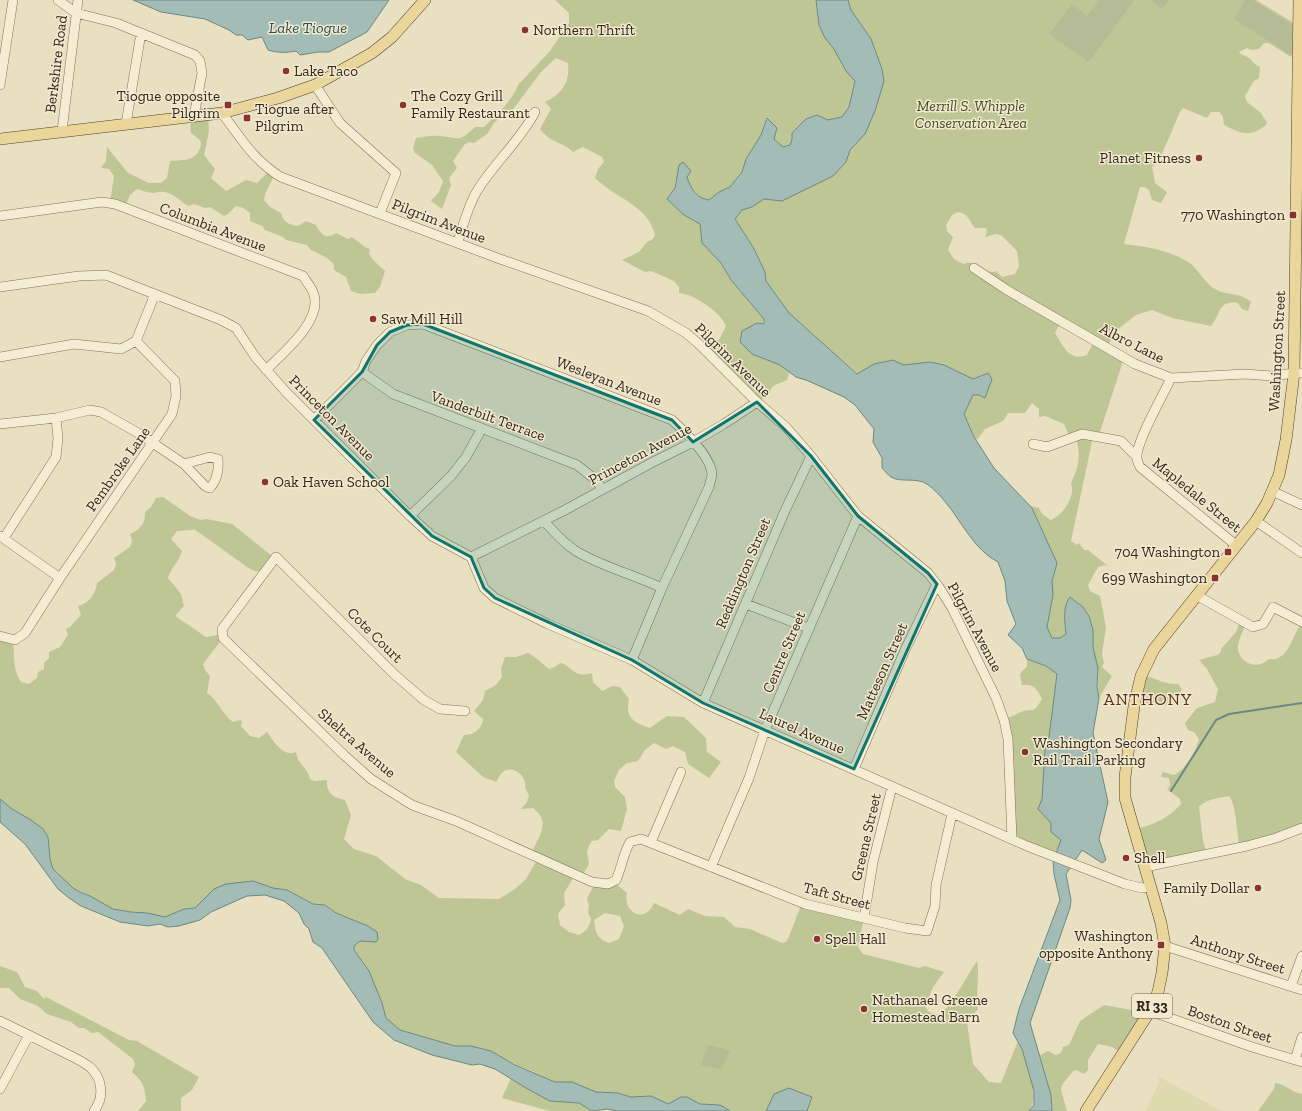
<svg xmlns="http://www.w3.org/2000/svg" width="1302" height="1111" viewBox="0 0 1302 1111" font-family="'Zilla Slab',serif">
	<rect width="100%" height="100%" fill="#e9dfc1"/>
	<path fill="#ded9af" d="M1159,1077L1222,1111H1146L1159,1082Z"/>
	<path fill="#bec696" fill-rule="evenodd" d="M555,0H816L819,25L825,38L834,49L846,71L855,81L849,107L842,117L828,120L806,119L790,145L783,147L774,139L777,128L766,118L761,135L746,159L742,172L730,187L719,192L709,200C696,198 691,189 687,177L675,181V188L667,199L684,215L700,224L702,243L721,263L731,280L764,319L752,354L780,365L789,373L787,380L773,386L768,394L758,403L705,350L714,341L719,340L726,326C722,313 692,293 679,293V287L674,281L651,271L645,272L622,260L639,252L647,242L653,239L655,235C648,205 615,198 595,178L598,169L604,162L602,157L583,147L573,152C562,141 551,144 540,129L551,109L545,102C562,94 570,83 568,63L556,58L541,72L511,112L507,111L494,123L487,134L474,143L470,142L465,144L453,161L457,168L449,178L451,185L442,209L431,201L439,192L443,181L432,165L415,153L413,148L416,138C424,137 431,135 439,136C458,137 458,144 475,127H484C496,116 512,101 518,85L550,51L569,23V13Z
		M848,0H1256L1297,25V44L1291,57L1269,43H1264L1259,49L1251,50L1247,48L1239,52C1242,56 1245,55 1249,58C1253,61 1254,65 1260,67L1259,78L1254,81L1245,96L1247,102L1261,113L1267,123C1265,127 1263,127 1260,129C1248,138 1236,131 1224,125L1223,117L1219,112H1211L1207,118L1183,108L1180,112L1158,163L1152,167L1155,183L1167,192L1161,203L1152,200L1149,190L1145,187H1140L1124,244C1147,247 1171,250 1191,264C1199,271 1204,281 1212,287C1225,297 1240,291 1251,302L1248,311L1242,309L1238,303C1217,300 1221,315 1211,326L1172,318L1152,310L1136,315L1117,330L1109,343L1123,361L1099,435L1093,437L1071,541L1077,545L1079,543L1084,550H1088L1109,567L1105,565L1098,567L1088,585L1090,591L1100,596L1106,627L1102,654L1104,663L1102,667L1112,676L1099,698C1097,688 1099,678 1098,668C1097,661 1094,654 1093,647C1091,620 1095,614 1070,597L1064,612L1066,634L1060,638H1052L1047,628L1053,595L1052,581L1057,563L1030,506L1039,508L1042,514L1051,520C1063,515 1076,496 1071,483C1079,466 1081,456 1076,438H1070L1064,424L1045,416L1039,417V409L1032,403L1025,413H1008L1003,421L985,429L977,440L974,437L964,414L973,395H979L986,373L973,379L944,365L930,362L904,365L893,360L874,364L858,374L789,314L766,281L765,272L753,247L735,219L742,210L752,207L764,199L782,201L833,176L846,162L850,150L865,134L884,81L882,69L851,10ZM958,212C969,214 969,221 975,228H986L987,232L985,237L996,234L1001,235L1017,251L1019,266L1015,274L1002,277L996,271C985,276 978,258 963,264L954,259L948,250L953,237L947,231L946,225L952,215ZM1060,323L1094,342L1087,355C1068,362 1063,345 1055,333Z
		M208,115L209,131L204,155L215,169L211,178L226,191L246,180L257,183L269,171L275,174L265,194L264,200L270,207L281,213C283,222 289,225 298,226L306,221L316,225C321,235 326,240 336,233L348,239L352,237L365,247L370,249L369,253L372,259L385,271L380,287L375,293L360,294L351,291L346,277L334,270V264L327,258L311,250L307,245L286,240L283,237L265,230L262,226L250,221V213L243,208L236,206L228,214L224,216L210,207L205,208L194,204L189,206C181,203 178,196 168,193C162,191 159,192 153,193C148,193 142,190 137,189L130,195L125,207L110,203L114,176L109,169L101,168L106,161L107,147L128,173L149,183H161L167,178L170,161C185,160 198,161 201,144L200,140L191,133L190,118Z
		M163,497L190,516L201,520L206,519L232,524L272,556L262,573L250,569L194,529L192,530L177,531L171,539L182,551C178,564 171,567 168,578L181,594L184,606L175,616L206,637L223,634V638L203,664L205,670L210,676L207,693C218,700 222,714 233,722L240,720L242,721L241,726L250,736L259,738L267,732C273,740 283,758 296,752C297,764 308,768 310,779L314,781L327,780C326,793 333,798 345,800L351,815L344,839L354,849L376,856L405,879L421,885L439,898L499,899L515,889L526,879L538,858L532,853C538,836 552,822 533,808L521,809L527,802L529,795L525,788C528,777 513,764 503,772C500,774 498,779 496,782L483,777L456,752L464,735C474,735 482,729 483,719L474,711L483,700L485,691L496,685L502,677L501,669L505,657H516L528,653C536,657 541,663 549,669L555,667L560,663C571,664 572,679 592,673L593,682L602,691L612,686L620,687L629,699C625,718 633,722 650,728L667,716L684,717L706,738L707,752L721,762L709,778L688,764L685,752L673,746L666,749L654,743L645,750L638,761L627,763L619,770L614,781L615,787L625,797L627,809L621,831L609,829L598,840L592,841L589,845L587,852L589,864L582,876L575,875L564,893L565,905L558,914L560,925L569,932L579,935C587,931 590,926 591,918L588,913L589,906L587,898L595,884L614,882L627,893C622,912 645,925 654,903L680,915L688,909L705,916L724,917L735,927L750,929L782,943L786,942L789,937L802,902L864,918L858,947L863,954L919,968L925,966L944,972L933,987L925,1006L929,1012L939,1015C952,1005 967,976 977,961C980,977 975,993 978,1009L967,1022L973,1064L989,1082L1001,1083L1018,1041C1026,1056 1041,1097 1029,1111H807L812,1097L789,1088L774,1094L766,1111H730L720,1105L700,1104L687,1097H681L668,1104L651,1096L631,1097L618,1093L596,1092L572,1082H555L532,1071L471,1046H455L400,1030L386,1018L382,1003L366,966L354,950V946L360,941L376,942L368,926L336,913L325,905L313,904L287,890L273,888L253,881L214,889L195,908L183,909L165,917L113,909L90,896L73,888L53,869L50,859L48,837L31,820L12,809L0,799V636L13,640C15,655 12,669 21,682L29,684L37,678L38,672L44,669V663L49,658V652L60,647L68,635L66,629L70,627L81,615L78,606C88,604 96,594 97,583L114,570L116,564L114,558L130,547L132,541L130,534C140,530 146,523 145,512L151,507L156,498ZM605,913L620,916L624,926L619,939L609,943C596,938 596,933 594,920Z
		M1240,622L1246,624C1243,631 1239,638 1238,645C1236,661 1256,672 1269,659C1289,662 1292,635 1302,622V828L1240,847C1236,833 1237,806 1229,796C1219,798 1206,799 1199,807L1203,841L1207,854L1147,868L1134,829C1152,826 1169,818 1181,804L1180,799L1167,789L1170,786L1169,778L1161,777L1163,772L1174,775C1187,768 1195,753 1199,739L1194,732L1188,730L1185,723L1197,708L1215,702L1218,689L1207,669L1199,660L1217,655L1221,652V649L1236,632Z
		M1027,659L1046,666L1057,674L1049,737L1045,750L1042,799L1038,809L1051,823V832L1061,840L1054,856L1014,840L1005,719C1011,717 1016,714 1021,712C1034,707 1032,716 1042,699C1037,689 1034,684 1022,685L1020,674L1027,666Z
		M1143,675C1155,678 1165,685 1178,684L1182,689L1173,705H1151L1137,701Z
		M0,966L17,972L25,987L37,991L44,999L46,997L129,1040L137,1041L199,1077L192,1090L181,1098V1111H138L146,1101C145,1086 143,1082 132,1072L135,1064L133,1059L98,1032L92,1033L84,1028H79L71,1022L47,1014L38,1006L20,999L9,988H0Z
		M1104,1005L1148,1013L1123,1054L1112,1047L1098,1044L1088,1060V1070L1084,1074L1076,1070L1073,1071L1062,1085L1061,1090L1067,1111H1052L1051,1095L1040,1055L1048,1051L1056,1055L1061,1053L1063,1047L1069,1045L1080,1021Z
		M511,1078L550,1101L579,1103L592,1111H550L502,1098Z
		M1275,1083C1286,1084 1292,1093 1302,1094V1111H1258L1274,1089Z"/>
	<path fill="#b5bb95" d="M1100,0H1134L1089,62L1049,34L1072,4L1087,16Z
		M1151,0H1169L1162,9Z
		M1245,0H1253L1292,25L1291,55L1234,19Z
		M708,1045L730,1050L722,1069L701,1065Z"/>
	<path fill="#a3bcb6" stroke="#6b8983" d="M133,0H389L367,32L329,52H318L300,55L296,51C285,53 279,53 268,50L262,37L248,40L242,35H236L229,30L205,19L161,12Z
		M816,0H848L851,10L871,39L882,69L884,81L875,111L865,134L850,150L846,162L833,176L782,201L764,199L752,207L742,210L735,219L753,247L765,272L766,281L789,313L857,374L874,364L893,360L904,365L930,362L944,365L973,379L988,373L992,379L985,398L979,395H973L964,414L974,437L994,468L1032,508L1057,563L1052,581L1053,595L1047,627L1052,638H1060L1066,634C1065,621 1062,608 1070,597L1083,607L1089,616L1093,630V647L1098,668L1097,687L1099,698L1093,733L1108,802L1099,839L1106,860L1102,863L1082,850L1066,874L1071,900L1070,908L1030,1023L1051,1095L1052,1111H1029L1034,1105V1091L1022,1049L1013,1033L1019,1009L1060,900L1054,874L1053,861L1061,840L1051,832V823L1038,809L1042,799L1045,750L1049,737L1057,674L1046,666L1027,659L1022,648L1008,635L1016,624L1007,601L1005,581L998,562C967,546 957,506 927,484C916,477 901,483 891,477C888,475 885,471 882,468V458L873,442L874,429L855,405L844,397L806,380L796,377L780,365L752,354L740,342L742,331L757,323L764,324V319L731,280L721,263L702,243L700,224L684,215L667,199L675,188L679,165L683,162L691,171L687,177C691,189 696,198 709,200L719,192L730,187L742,172L746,159L761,135L767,118L777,128L774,139L783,147L790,145L792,140V133L806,119L817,115L828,120L842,117L849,107L855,81L846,71L834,49L825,38L819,25Z
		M0,799L12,809L31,820L43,829L48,837L50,859L53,869L73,888L82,893L90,896L113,909L131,912L147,913L165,917L184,909L195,908L214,889L226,884L253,881L273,888L287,890L313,904L325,905L336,913L368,926L377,932L378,939L376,942L360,941L354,946V950L369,971L382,1003L386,1018L400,1030L455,1046H471L491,1051L513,1064L555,1082H572L596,1092L618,1093L631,1097L651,1096L668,1104L681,1097H687L700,1104L720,1105L730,1111H617L607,1109L592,1111L579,1103L550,1101L526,1088L495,1069L480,1064L472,1065L432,1055L394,1040L373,1022L322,948L313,942L309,929L304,924L299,913L284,901L265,895L247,896L211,912L200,920L179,926L168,927L160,924L148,926L120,922L81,906L69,898L58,889L25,844L0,822Z
		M789,1088L812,1097L807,1111H766L774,1094Z"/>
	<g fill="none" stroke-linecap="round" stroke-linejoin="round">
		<path stroke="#6b8983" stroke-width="2" d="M1171,791L1216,720L1229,714L1302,703"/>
		<g stroke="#81715a" stroke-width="10">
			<path id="minor" d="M58,0L76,13L116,23L195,55L200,61L202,73L194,116
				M0,85L13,0
				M315,85L340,123L396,173L380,213
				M222,113C240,137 254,161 281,177L500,259L648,311L686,333L701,346L757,402L786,427L811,456L858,516L928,573L939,587L952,608L996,698L1004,720L1008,739L1012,839
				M126,124L141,33
				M62,131L78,0
				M0,216L102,202L115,204L303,276C306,281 311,287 313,292C325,319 283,353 266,370
				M458,242C463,225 468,206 477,191C494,163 520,141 535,112
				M974,268L1007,290L1135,364L1171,378L1245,374L1272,376L1294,373H1302
				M0,287L79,276L106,275L221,320L236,328L256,358L286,392L410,516L432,536L471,557L565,510L653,462L693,442L724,424L757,402
				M136,341L155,294
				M0,357L74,344L121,349L136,341
				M362,372L393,394L577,465L596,480L602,489
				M1171,378C1164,394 1135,443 1137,458C1137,461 1139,465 1140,467L1237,546
				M314,420L362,372L366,361L377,345L390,332L407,325L423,324L672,420C684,431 712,457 712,475C711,479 710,483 709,487L662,588L632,660
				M0,424L56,418L90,410L101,412L138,433L184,464
				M1033,444L1047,447L1082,434L1121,441L1137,457
				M210,457L218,459C219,469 217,480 210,488L205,486L184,464Z
				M1272,491L1302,505
				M410,516L451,476L466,457L481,430
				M544,521C554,532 563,543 576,551C600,566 635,575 662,588
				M1256,521L1302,553
				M0,536L60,578
				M4,538L56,457L58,438L56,418
				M471,557L484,588L495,598L548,624L632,660L703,703L1027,846L1125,884L1142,888L1150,887
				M1196,595L1253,627L1263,624L1273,607L1302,622
				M746,604L808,628
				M0,636L15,640L25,633L60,578L172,414L176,396L175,381L136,341
				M703,703L784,513L811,456
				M465,711L440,709L424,700L394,674L276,557L222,629L223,638L344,755L371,779L412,805L456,821L592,882L608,884L616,880C622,867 623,854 630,842L641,839L805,904L905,928L927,931L935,906L936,885L952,814
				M854,769L905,650L937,584
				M651,842L681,772
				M711,867L749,778L765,730L858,516
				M1145,867L1247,846L1276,838L1302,828
				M864,918L873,862L892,787
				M1165,946L1302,990
				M1291,986L1302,956
				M1150,1011L1252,1047L1302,1062
				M0,1021C21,1031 41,1041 61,1051C71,1056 83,1061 91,1068C103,1080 104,1098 94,1111
				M1295,1060L1302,1037
				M0,1089L29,1035"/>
		</g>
		<g stroke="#4f3f2e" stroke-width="12">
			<path id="major" d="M0,139L222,113L278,98L315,85L372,53L392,37L425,0
				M1086,1111L1150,1011L1158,992L1162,973L1165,946L1161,923L1125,798V777L1134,706L1141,676L1154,649L1256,521L1267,503L1279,475L1286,440L1294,373L1299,0"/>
		</g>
		<use href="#minor" stroke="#f5edd3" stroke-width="9"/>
		<use href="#major" stroke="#ead59b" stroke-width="11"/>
	</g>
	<path fill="#0f766e" fill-opacity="0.2" stroke="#0f766e" stroke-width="3" stroke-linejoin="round" d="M423,324L672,420L693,442L757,402L811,456L858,516L928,573L937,584L854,769L703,703L632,660L495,598L484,588L471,557L432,536L314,420L362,372L377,345L390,332L407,325Z"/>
	<g fill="#8b332f" stroke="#f2e9cf" stroke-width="1.5">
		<circle cx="525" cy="30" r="4"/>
		<circle cx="286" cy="71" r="4"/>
		<rect x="224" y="101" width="8" height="8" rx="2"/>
		<circle cx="403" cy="105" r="4"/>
		<rect x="243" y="114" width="8" height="8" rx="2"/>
		<circle cx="1199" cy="158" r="4"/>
		<rect x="1289" y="211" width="8" height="8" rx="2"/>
		<circle cx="373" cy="319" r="4"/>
		<circle cx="265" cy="482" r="4"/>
		<rect x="1224" y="548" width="8" height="8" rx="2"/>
		<rect x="1211" y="574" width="8" height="8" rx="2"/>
		<circle cx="1025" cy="752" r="4"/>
		<circle cx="1126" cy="858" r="4"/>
		<circle cx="1258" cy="888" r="4"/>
		<circle cx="817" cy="939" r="4"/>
		<rect x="1157" y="941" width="8" height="8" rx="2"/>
		<circle cx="864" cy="1009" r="4"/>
	</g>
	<g text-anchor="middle" stroke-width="3" stroke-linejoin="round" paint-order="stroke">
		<rect fill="#f2e9cf" stroke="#6c6252" stroke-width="1" x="1132" y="994" width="40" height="24" rx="3"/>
		<g font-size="14" font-weight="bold" fill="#32281d">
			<text x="1152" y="1011">RI 33</text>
		</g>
		<g font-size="15" fill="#32281d" stroke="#f2e9cf" text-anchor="start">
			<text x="533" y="35">Northern Thrift</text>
			<text x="294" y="76">Lake Taco</text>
			<text x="220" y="101" text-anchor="end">Tiogue opposite<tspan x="220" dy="17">Pilgrim</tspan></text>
			<text x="411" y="101">The Cozy Grill<tspan x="411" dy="17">Family Restaurant</tspan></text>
			<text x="255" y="114">Tiogue after<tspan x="255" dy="17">Pilgrim</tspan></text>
			<text x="1191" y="163" text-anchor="end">Planet Fitness</text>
			<text x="1285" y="220" text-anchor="end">770 Washington</text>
			<text x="381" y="324">Saw Mill Hill</text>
			<text x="273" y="487">Oak Haven School</text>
			<text x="1220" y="557" text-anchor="end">704 Washington</text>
			<text x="1207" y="583" text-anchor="end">699 Washington</text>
			<text x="1033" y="748">Washington Secondary<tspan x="1033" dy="17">Rail Trail Parking</tspan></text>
			<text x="1134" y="863">Shell</text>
			<text x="1250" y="893" text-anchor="end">Family Dollar</text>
			<text x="1153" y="941" text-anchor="end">Washington<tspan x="1153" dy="17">opposite Anthony</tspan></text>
			<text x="825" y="944">Spell Hall</text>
			<text x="872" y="1005">Nathanael Greene<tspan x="872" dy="17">Homestead Barn</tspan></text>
		</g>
		<g font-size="15" fill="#32281d" stroke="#f2e9cf">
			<text transform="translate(56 64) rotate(-83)" y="5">Berkshire Road</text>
			<text transform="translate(439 221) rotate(21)" y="5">Pilgrim Avenue</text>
			<text transform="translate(213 227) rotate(21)" y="5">Columbia Avenue</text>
			<text transform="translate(1132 343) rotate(27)" y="5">Albro Lane</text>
			<text transform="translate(1277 351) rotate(-87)" y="5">Washington Street</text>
			<text transform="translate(733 360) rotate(44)" y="5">Pilgrim Avenue</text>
			<text transform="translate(609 381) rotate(21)" y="5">Wesleyan Avenue</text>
			<text transform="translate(488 416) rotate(20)" y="5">Vanderbilt Terrace</text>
			<text transform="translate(332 418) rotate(45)" y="5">Princeton Avenue</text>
			<text transform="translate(640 454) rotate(-28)" y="5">Princeton Avenue</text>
			<text transform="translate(118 469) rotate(-55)" y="5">Pembroke Lane</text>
			<text transform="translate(1197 495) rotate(39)" y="5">Mapledale Street</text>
			<text transform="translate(743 573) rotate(-67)" y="5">Reddington Street</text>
			<text transform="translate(975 627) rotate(62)" y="5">Pilgrim Avenue</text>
			<text transform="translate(375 635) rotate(45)" y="5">Cote Court</text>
			<text transform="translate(784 652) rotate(-67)" y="5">Centre Street</text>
			<text transform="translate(882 671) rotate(-66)" y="5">Matteson Street</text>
			<text transform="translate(802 731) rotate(24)" y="5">Laurel Avenue</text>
			<text transform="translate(357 743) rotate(41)" y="5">Sheltra Avenue</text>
			<text transform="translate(866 837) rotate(-77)" y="5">Greene Street</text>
			<text transform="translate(837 896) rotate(15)" y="5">Taft Street</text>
			<text transform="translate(1238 954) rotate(18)" y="5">Anthony Street</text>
			<text transform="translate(1230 1024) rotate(19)" y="5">Boston Street</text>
		</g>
		<g font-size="15" font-style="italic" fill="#414d25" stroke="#f2e9cf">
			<text x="971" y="111">Merrill S. Whipple<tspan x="971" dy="17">Conservation Area</tspan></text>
		</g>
		<g font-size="16" font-style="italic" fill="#2d5150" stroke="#f2e9cf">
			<text x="308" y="33">Lake Tiogue</text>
		</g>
		<g font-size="17" letter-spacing="1" fill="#5b2f20" stroke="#f2e9cf">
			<text x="1148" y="705">ANTHONY</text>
		</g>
	</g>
</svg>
